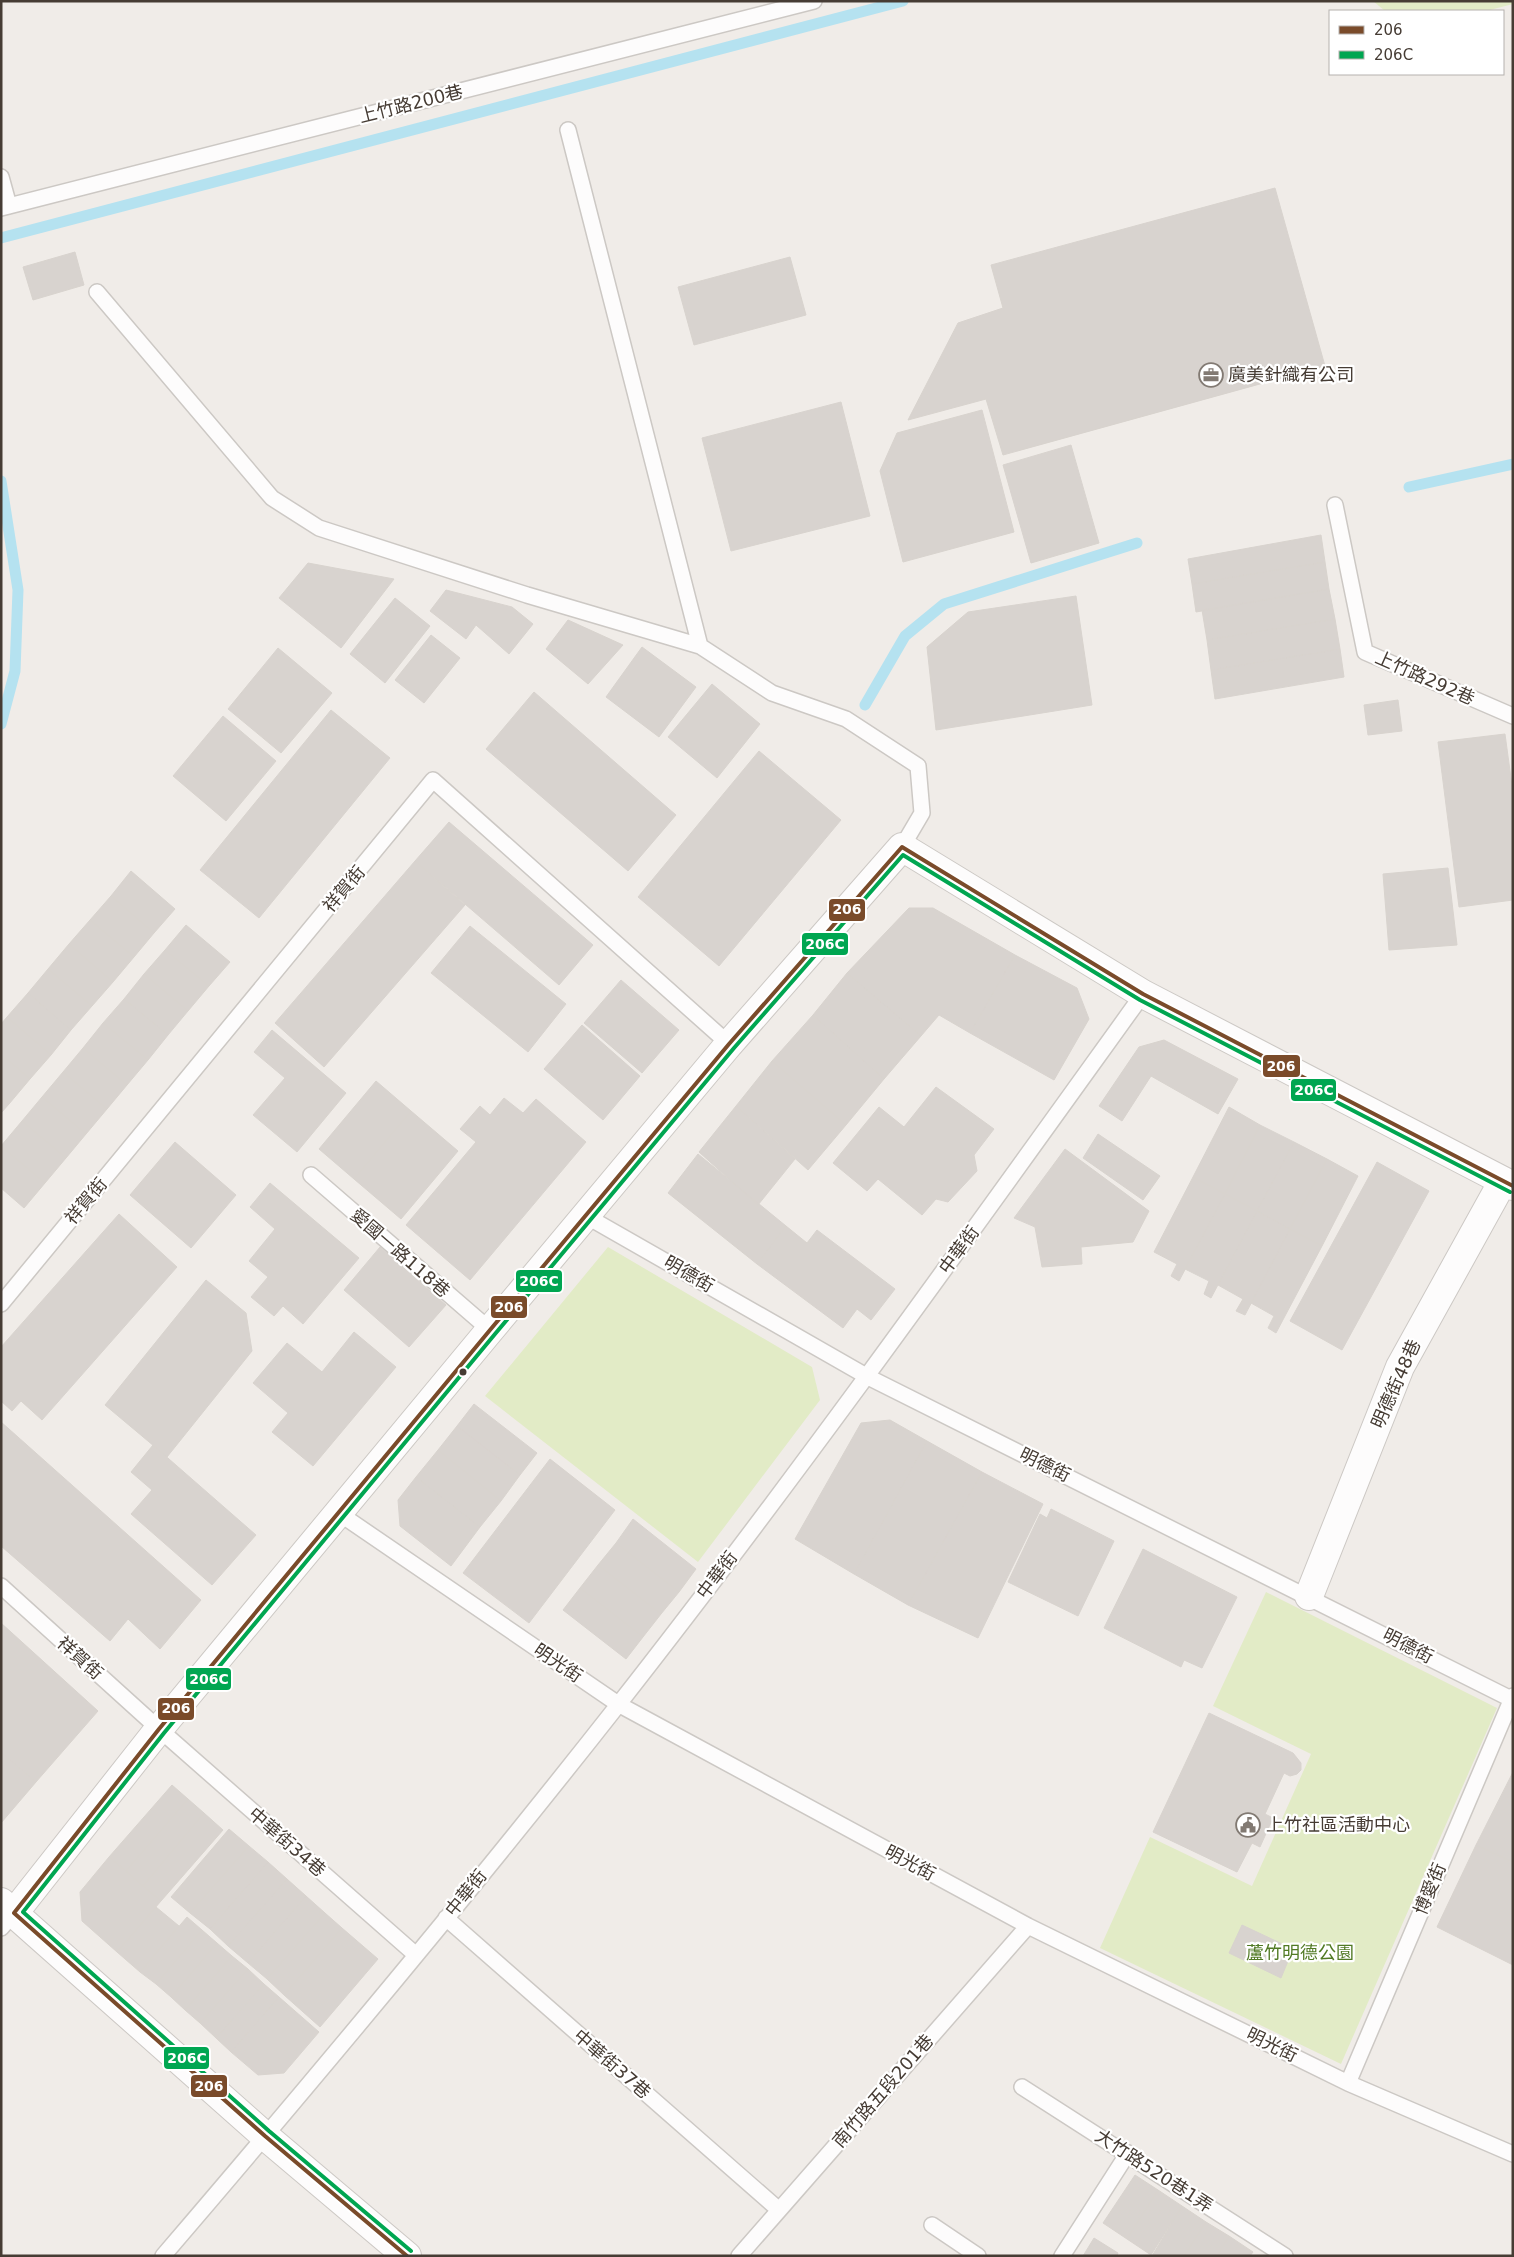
<svg xmlns="http://www.w3.org/2000/svg" width="1514" height="2257" viewBox="0 0 1514 2257" font-family="'DejaVu Sans','Noto Sans TC',sans-serif">
	<rect width="100%" height="100%" fill="#f0ece8"/>
	<path fill="#e2ebc6" d="M1373,1H1513V4L1486,11H1385Z
		M608,1247L812,1367L820,1400L698,1562L485,1396Z
		M1266,1592L1497,1708L1341,2064L1100,1948L1150,1837L1252,1886L1311,1754L1213,1706Z"/>
	<g fill="none" stroke-linecap="round" stroke-linejoin="round">
		<path stroke="#b5e2f0" stroke-width="11" d="M1,238L903,1
			M1,481L18,590L15,671L1,724
			M1409,487L1513,464
			M865,705L905,636L944,604L1137,543"/>
	</g>
	<path fill="#d8d3cf" stroke="#d8d3ce" d="M1275,188L1325,366L1003,455L986,399L908,420L958,323L1003,308L991,265Z
		M75,252L84,285L33,300L23,267Z
		M790,257L806,315L694,345L678,287Z
		M841,402L870,516L731,551L702,438Z
		M982,410L1014,532L903,562L880,471L897,433Z
		M1071,445L1099,543L1031,563L1003,465Z
		M1321,535L1325,562L1192,584L1188,559Z
		M1325,562L1329,589L1196,612L1192,584Z
		M308,563L394,579L341,648L279,598Z
		M1329,589L1335,619L1207,640L1202,610Z
		M446,590L512,607L533,624L509,654L476,625L466,639L430,611Z
		M1076,596L1092,705L936,730L927,647L968,612Z
		M395,598L430,626L385,683L350,654Z
		M1335,619L1340,649L1211,670L1207,640Z
		M568,620L623,645L588,684L546,649Z
		M431,635L460,658L424,703L395,680Z
		M642,647L696,687L659,737L606,697Z
		M278,648L332,693L281,753L228,709Z
		M1340,649L1344,677L1215,699L1211,670Z
		M712,684L760,724L717,778L668,737Z
		M534,692L676,815L628,871L486,749Z
		M1398,700L1402,731L1368,735L1364,705Z
		M331,710L390,758L259,918L200,870Z
		M223,716L276,761L226,821L173,776Z
		M1505,734L1513,793V900L1459,907L1438,742Z
		M759,751L841,820L719,966L638,897Z
		M449,822L593,945L559,985L415,861Z
		M415,861L465,905L324,1067L275,1023Z
		M1448,868L1457,945L1389,950L1383,874Z
		M131,871L175,909L154,933L111,896Z
		M111,896L154,933L134,957L90,920Z
		M909,908H933L1015,955L970,1033L939,1015L921,1036L847,973Z
		M90,920L134,957L113,982L69,944Z
		M186,925L230,962L209,986L165,950Z
		M470,926L566,1004L528,1052L431,973Z
		M69,944L113,982L92,1006L48,969Z
		M165,950L209,986L188,1011L144,974Z
		M1015,955L1077,988L1089,1019L1054,1080L970,1033Z
		M48,969L92,1006L71,1030L28,993Z
		M847,973L921,1036L884,1079L813,1015Z
		M144,974L188,1011L168,1035L124,999Z
		M621,980L679,1030L642,1073L584,1023Z
		M28,993L71,1030L51,1055L7,1017Z
		M124,999L168,1035L148,1060L103,1023Z
		M813,1015L884,1079L846,1125L772,1061Z
		M7,1017L51,1055L30,1079L1,1054V1024Z
		M103,1023L148,1060L127,1085L83,1048Z
		M582,1025L640,1076L603,1120L544,1069Z
		M272,1030L346,1093L297,1152L253,1115L285,1078L254,1052Z
		M1164,1040L1238,1079L1218,1114L1151,1076L1122,1121L1099,1106L1139,1047Z
		M83,1048L127,1085L107,1109L63,1072Z
		M1,1054L30,1079L9,1104L1,1097Z
		M772,1061L846,1125L808,1170L736,1106Z
		M63,1072L107,1109L86,1134L42,1097Z
		M376,1081L411,1111L354,1179L319,1149Z
		M936,1087L994,1129L974,1155L977,1171L948,1202L936,1199L922,1215L878,1179L867,1191L833,1163L879,1107L904,1127Z
		M1,1097L9,1104L1,1113Z
		M42,1097L86,1134L66,1158L22,1121Z
		M504,1098L523,1113L536,1099L586,1142L470,1280L406,1225L476,1142L460,1129L480,1106L490,1115Z
		M736,1106L795,1159L758,1205L699,1152Z
		M1229,1107L1260,1125L1225,1194L1193,1177Z
		M411,1111L458,1151L401,1219L354,1179Z
		M22,1121L66,1158L45,1183L1,1146Z
		M1260,1125L1294,1142L1257,1211L1225,1194Z
		M1098,1134L1160,1176L1143,1200L1083,1158Z
		M175,1142L236,1195L191,1248L130,1195Z
		M1294,1142L1327,1159L1290,1229L1257,1211Z
		M1,1146L45,1183L24,1208L1,1188Z
		M1065,1149L1149,1211L1133,1242L1081,1247L1082,1264L1042,1267L1035,1227L1014,1218Z
		M698,1154L786,1226L757,1264L668,1193Z
		M1327,1159L1358,1176L1322,1246L1290,1229Z
		M1377,1162L1429,1191L1342,1350L1290,1321Z
		M1193,1177L1225,1194L1179,1281L1171,1276L1177,1264L1154,1252Z
		M270,1183L359,1258L303,1324L283,1306L274,1316L251,1297L268,1277L249,1261L275,1229L250,1207Z
		M1225,1194L1257,1211L1211,1298L1204,1294L1209,1281L1185,1269Z
		M1257,1211L1290,1229L1245,1315L1236,1311L1243,1299L1218,1285Z
		M119,1214L177,1267L42,1420L21,1401L12,1411L1,1401V1347Z
		M786,1226L807,1243L817,1230L895,1289L871,1320L857,1309L843,1328L757,1264Z
		M1290,1229L1322,1246L1276,1333L1268,1328L1274,1316L1251,1303Z
		M380,1247L446,1305L409,1347L344,1290Z
		M206,1280L246,1313L252,1351L167,1457L105,1405Z
		M354,1332L396,1367L313,1466L272,1432L288,1413L253,1383L287,1343L322,1372Z
		M474,1404L537,1453L520,1475L457,1426Z
		M890,1420L927,1441L854,1574L795,1539L861,1423Z
		M1,1422L9,1429L1,1439Z
		M457,1426L520,1475L501,1501L438,1450Z
		M9,1429L201,1600L160,1649L128,1619L110,1641L1,1546V1439Z
		M927,1441L982,1472L908,1605L854,1574Z
		M153,1445L256,1535L212,1585L131,1514L152,1490L131,1472Z
		M438,1450L501,1501L480,1527L416,1477Z
		M550,1459L615,1510L529,1623L463,1573Z
		M982,1472L1043,1504L978,1638L908,1605Z
		M416,1477L480,1527L451,1566L400,1526L398,1500Z
		M1051,1509L1114,1541L1078,1616L1008,1582L1040,1514L1047,1518Z
		M633,1519L696,1569L679,1592L616,1543Z
		M616,1543L679,1592L661,1614L598,1565Z
		M1143,1549L1237,1597L1202,1668L1184,1660L1181,1667L1104,1628Z
		M598,1565L661,1614L643,1637L580,1588Z
		M580,1588L643,1637L626,1659L563,1610Z
		M1,1623L98,1711L36,1782L1,1752Z
		M1209,1713L1293,1753L1301,1763V1770L1297,1774L1290,1776L1284,1773L1265,1814L1273,1818L1260,1847L1252,1843L1237,1872L1153,1832Z
		M1,1752L36,1782L1,1823Z
		M1513,1772V1862L1476,1845Z
		M172,1785L188,1799L126,1871L109,1857Z
		M188,1799L204,1813L143,1886L126,1871Z
		M204,1813L223,1830L161,1901L143,1886Z
		M229,1829L249,1846L190,1913L171,1897Z
		M1476,1845L1513,1862V1965L1437,1927Z
		M249,1846L268,1862L210,1929L190,1913Z
		M109,1857L161,1901L117,1952L82,1921L80,1892Z
		M268,1862L287,1879L228,1946L210,1929Z
		M287,1879L306,1896L248,1963L228,1946Z
		M306,1896L325,1913L267,1979L248,1963Z
		M156,1907L179,1926L140,1972L117,1952Z
		M325,1913L342,1928L284,1995L267,1979Z
		M187,1917L202,1930L156,1984L140,1972Z
		M1242,1925L1293,1949L1281,1978L1229,1953Z
		M342,1928L378,1959L320,2027L284,1995Z
		M202,1930L217,1943L171,1997L156,1984Z
		M217,1943L232,1956L185,2010L171,1997Z
		M232,1956L248,1969L200,2023L185,2010Z
		M248,1969L264,1984L216,2038L200,2023Z
		M264,1984L279,1997L231,2052L216,2038Z
		M279,1997L319,2032L284,2073L258,2075L231,2052Z
		M1135,2175L1158,2190L1127,2239L1103,2223Z
		M1158,2190L1182,2206L1151,2255L1127,2239Z
		M1182,2206L1206,2222L1184,2256H1152Z
		M1206,2222L1229,2236L1217,2256H1184Z
		M1229,2236L1253,2252L1250,2256H1217Z
		M1094,2238L1118,2253L1117,2256H1083Z"/>
	<g fill="none" stroke-linecap="round" stroke-linejoin="round">
		<g stroke="#ccc8c4" stroke-width="18">
			<path id="service" d="M568,130L700,646L772,693L846,719L918,766L922,813L902,847
				M1,177L9,206
				M1,208L814,1
				M97,292L272,498L319,528L527,595L700,646
				M1335,505L1365,652L1513,716
				M311,1175L490,1330
				M586,1216L868,1377L1513,1700
				M1,1304L433,780L729,1044
				M340,1514L618,1704L1028,1926L1348,2083L1513,2154
				M1,1586L159,1729L416,1955
				M446,1918L779,2210
				M1,1928L14,1913
				M1348,2083L1513,1696
				M1022,2087L1285,2256
				M932,2225L978,2256
				M163,2256C318,2075 471,1892 618,1705C800,1473 971,1233 1143,994
				M739,2256L1028,1926
				M1062,2256L1128,2153"/>
		</g>
		<g stroke="#ccc8c4" stroke-width="30">
			<path id="minor" d="M1309,1596L1400,1367L1503,1181
				M14,1913L159,1729L490,1330L729,1044L902,847L1143,994L1513,1186"/>
		</g>
		<g stroke="#ccc8c4" stroke-width="30">
			<path id="tertiary" d="M1,1902L265,2136L407,2256"/>
		</g>
		<use href="#service" stroke="#fdfcfc" stroke-width="15"/>
		<use href="#minor" stroke="#fdfcfc" stroke-width="28"/>
		<use href="#tertiary" stroke="#fdfcfc" stroke-width="28"/>
		<g stroke="#fff" stroke-width="8">
			<path id="bus-1" d="M407,2256L265,2136L14,1913L159,1729L490,1330L729,1044L902,847L1143,994L1513,1186"/>
		</g>
		<g stroke="#fff" stroke-width="8">
			<path id="bus-2" d="M411,2251L269,2131L23,1912L164,1733L495,1334L734,1048L903,855L1140,1000L1510,1192"/>
		</g>
		<use href="#bus-1" stroke="#7a4b2a" stroke-width="4"/>
		<use href="#bus-2" stroke="#00a651" stroke-width="4"/>
	</g>
	<defs>
		<g id="office-ring" transform="scale(1.25)"><circle r="9.5" fill="#fff" stroke="#827a73" stroke-width="1.5"/><path d="M-6-3h4V-5.5h4V-3h4V5H-6ZM-1-4.5V-3h2v-1.5ZM-6 0V1H6V0Z" fill="#827a73"/></g>
		<g id="civic-ring" transform="scale(1.25)"><circle r="9.5" fill="#fff" stroke="#827a73" stroke-width="1.5"/><path d="M-.6-6.5H3V-4.5H.6V-3L4-1V1h2V6H-6V1h2V-1L-.6-3ZM-1.2 2.5V6h2.4V2.5Z" fill="#827a73"/></g>
	</defs>
	<g fill-rule="evenodd">
		<use href="#office-ring" x="1211" y="375"/>
		<use href="#civic-ring" x="1248" y="1825"/>
	</g>
	<circle fill="#463c34" stroke="#fff" stroke-width="2" cx="463" cy="1372" r="4.5"/>
	<g text-anchor="middle" stroke-width="4.5" stroke-linejoin="round" paint-order="stroke">
		<g font-size="18" fill="#463c34" stroke="#fff">
			<text transform="translate(411 104) rotate(-14)" y="6">上竹路200巷</text>
			<text transform="translate(1425 678) rotate(24)" y="6">上竹路292巷</text>
			<text transform="translate(344 889) rotate(-50)" y="6">祥賀街</text>
			<text transform="translate(86 1201) rotate(-50)" y="6">祥賀街</text>
			<text transform="translate(959 1250) rotate(-54)" y="6">中華街</text>
			<text transform="translate(400 1253) rotate(41)" y="6">愛國一路118巷</text>
			<text transform="translate(689 1274) rotate(30)" y="6">明德街</text>
			<text transform="translate(1396 1384) rotate(-66)" y="6">明德街48巷</text>
			<text transform="translate(1045 1465) rotate(26)" y="6">明德街</text>
			<text transform="translate(717 1575) rotate(-53)" y="6">中華街</text>
			<text transform="translate(1408 1646) rotate(27)" y="6">明德街</text>
			<text transform="translate(80 1658) rotate(42)" y="6">祥賀街</text>
			<text transform="translate(558 1663) rotate(34)" y="6">明光街</text>
			<text transform="translate(287 1842) rotate(41)" y="6">中華街34巷</text>
			<text transform="translate(910 1863) rotate(28)" y="6">明光街</text>
			<text transform="translate(1430 1889) rotate(-67)" y="6">博愛街</text>
			<text transform="translate(466 1893) rotate(-51)" y="6">中華街</text>
			<text transform="translate(1272 2045) rotate(26)" y="6">明光街</text>
			<text transform="translate(612 2064) rotate(41)" y="6">中華街37巷</text>
			<text transform="translate(883 2091) rotate(-49)" y="6">南竹路五段201巷</text>
			<text transform="translate(1154 2171) rotate(33)" y="6">大竹路520巷1弄</text>
		</g>
		<g font-size="18" fill="#463c34" stroke="#fff" text-anchor="start">
			<text x="1228" y="381">廣美針織有公司</text>
			<text x="1266" y="1831">上竹社區活動中心</text>
		</g>
		<g font-size="18" fill="#517a24" stroke="#fff">
			<text x="1300" y="1959">蘆竹明德公園</text>
		</g>
	</g>
	<g stroke="#fff" stroke-width="2">
		<rect x="828" y="898" width="38" height="24" rx="5" fill="#7a4b2a"/>
		<rect x="801" y="932" width="48" height="24" rx="5" fill="#00a651"/>
		<rect x="1262" y="1054" width="39" height="24" rx="5" fill="#7a4b2a"/>
		<rect x="1290" y="1078" width="47" height="24" rx="5" fill="#00a651"/>
		<rect x="515" y="1269" width="48" height="24" rx="5" fill="#00a651"/>
		<rect x="490" y="1295" width="38" height="24" rx="5" fill="#7a4b2a"/>
		<rect x="185" y="1667" width="47" height="24" rx="5" fill="#00a651"/>
		<rect x="157" y="1697" width="38" height="24" rx="5" fill="#7a4b2a"/>
		<rect x="163" y="2046" width="47" height="24" rx="5" fill="#00a651"/>
		<rect x="190" y="2074" width="38" height="24" rx="5" fill="#7a4b2a"/>
	</g>
	<g font-size="14" text-anchor="middle" font-weight="bold" fill="#fff">
		<text x="847" y="914">206</text>
		<text x="825" y="949">206C</text>
		<text x="1281" y="1071">206</text>
		<text x="1314" y="1095">206C</text>
		<text x="539" y="1286">206C</text>
		<text x="509" y="1312">206</text>
		<text x="209" y="1684">206C</text>
		<text x="176" y="1713">206</text>
		<text x="187" y="2063">206C</text>
		<text x="209" y="2091">206</text>
	</g>
	<rect width="1514" height="2257" fill="none" stroke="#463c34" stroke-width="5"/>
	<rect x="1329" y="10" width="175" height="65" fill="#ffffff" stroke="#b5b1ae"/>
	<rect x="1339" y="26" width="25" height="8" fill="#7a4b2a" stroke="#b5b1ae"/>
	<text x="1374" y="35" font-size="15" fill="#463c34">206</text>
	<rect x="1339" y="51" width="25" height="8" fill="#00a651" stroke="#b5b1ae"/>
	<text x="1374" y="60" font-size="15" fill="#463c34">206C</text>
</svg>
